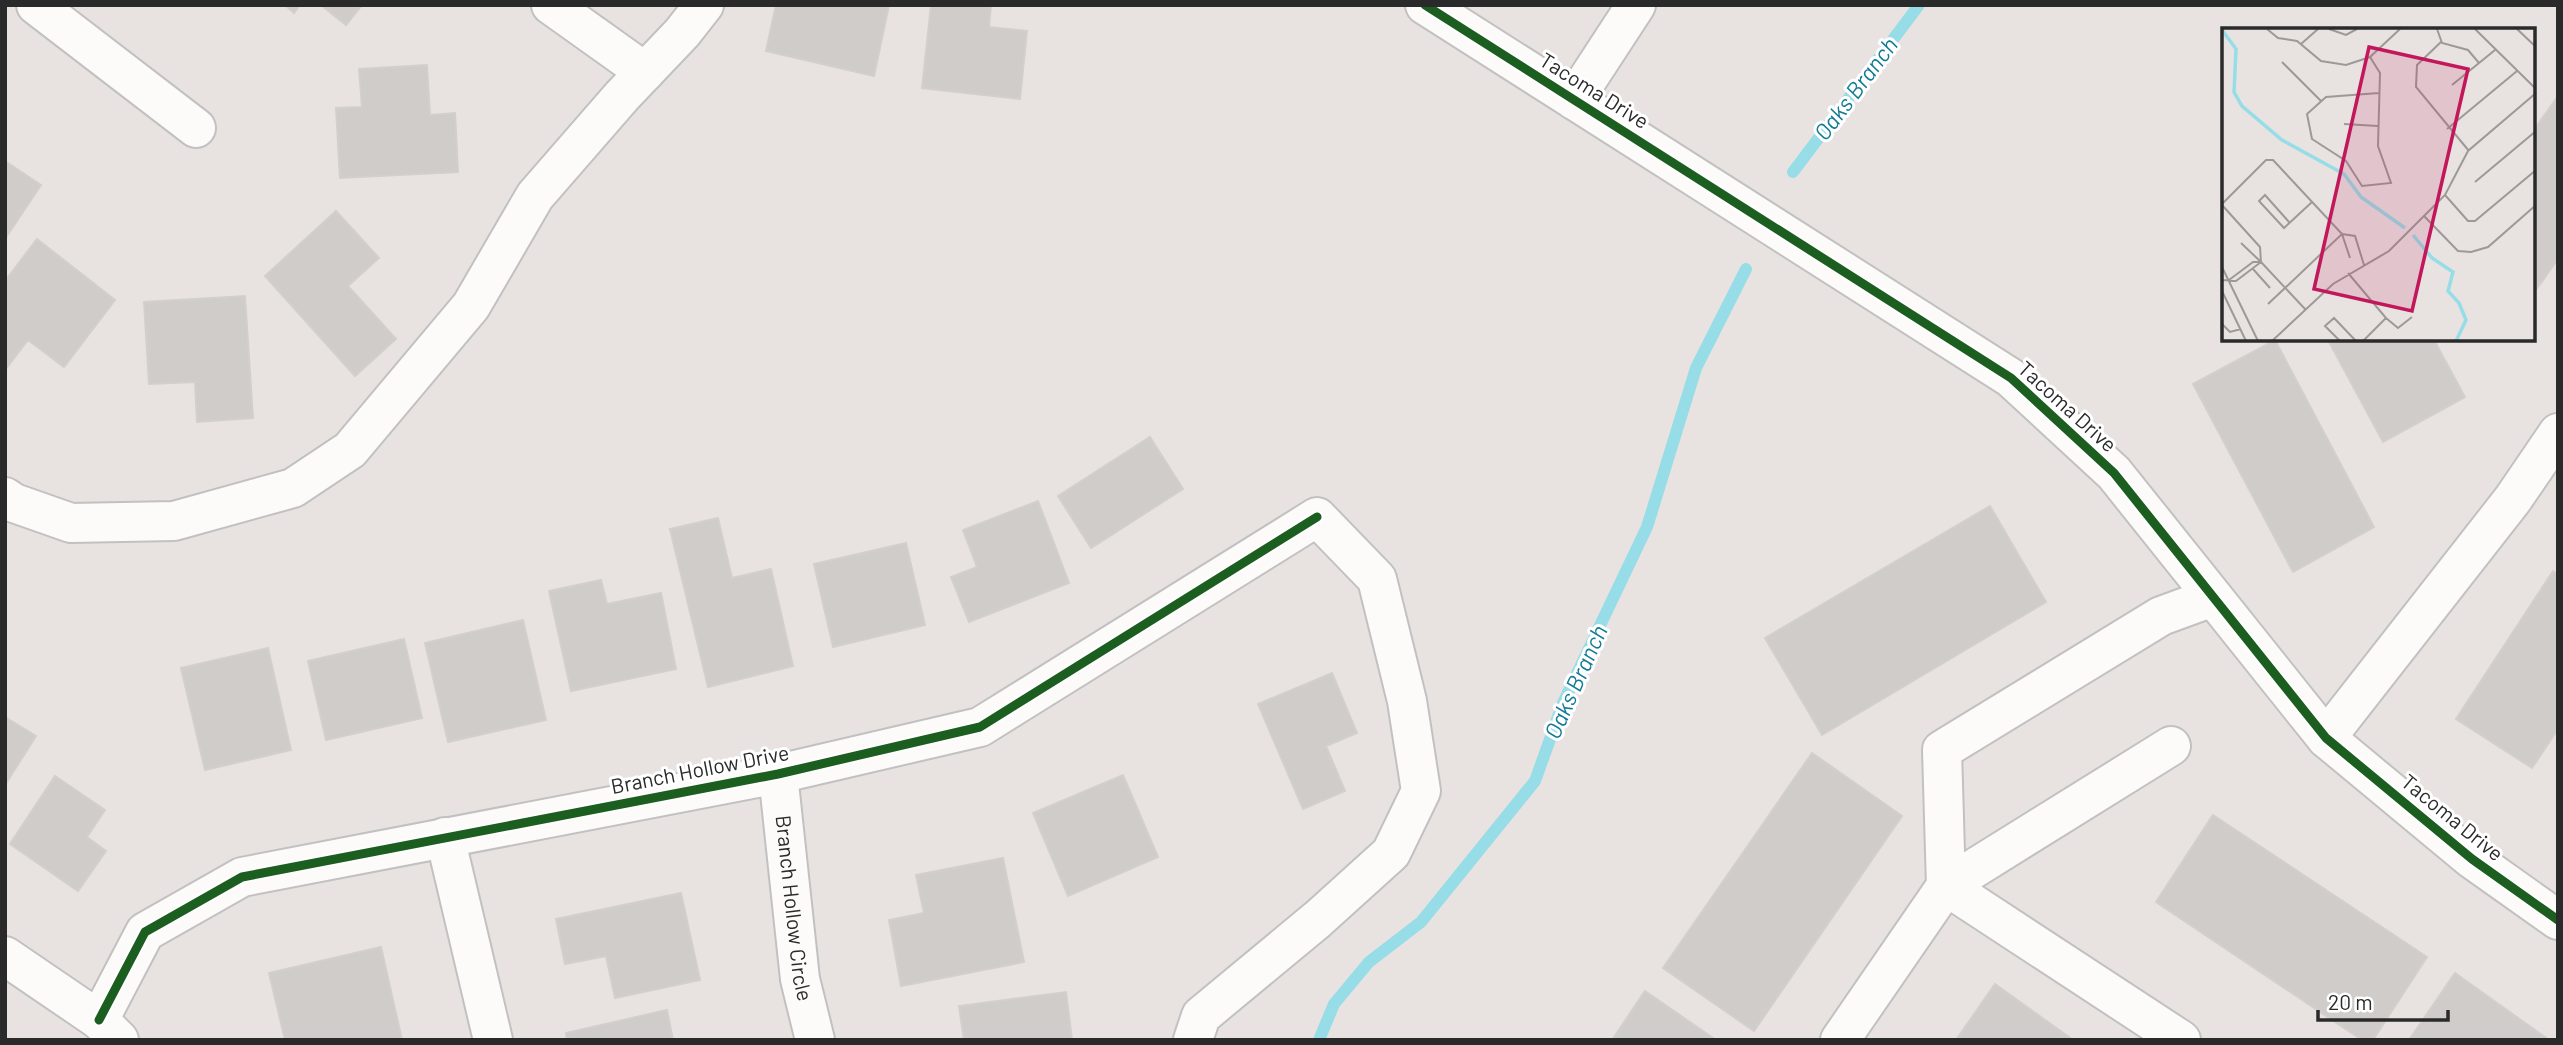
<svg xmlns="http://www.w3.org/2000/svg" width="2563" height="1045" viewBox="0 0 2563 1045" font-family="Barlow,sans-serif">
	<rect width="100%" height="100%" fill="#e8e3e0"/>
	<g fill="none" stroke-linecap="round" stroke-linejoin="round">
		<path stroke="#96dde7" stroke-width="12" d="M1793,172L1919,5
			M1319,1040L1334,1004L1369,962L1421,922L1535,781L1563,703L1647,527L1696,368L1746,269"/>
	</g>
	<path fill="#cfccc9" stroke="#d3cfcc" stroke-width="2" d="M285,5H300L294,13Z
		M321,5H362L346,25Z
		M776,5H889L874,76L766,51Z
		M931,5H991L989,27L1027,31L1020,99L922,88Z
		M427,65L430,115L455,113L458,172L340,178L336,108L362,107L359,69Z
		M2558,96V259L2533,294V131Z
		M5,161L41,185L5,239Z
		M336,211L379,258L348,286L396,339L355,376L265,276Z
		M37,239L115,300L64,367L28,340L5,370V281Z
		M245,296L253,418L197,422L195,382L149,384L144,302Z
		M2275,340L2374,527L2293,572L2193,384Z
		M2328,340H2434L2465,397L2383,442Z
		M1150,437L1183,489L1091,548L1058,496Z
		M1038,501L1069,583L969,622L951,577L977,567L963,530Z
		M1990,506L2046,602L1822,735L1765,638Z
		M718,518L732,578L771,569L793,666L708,687L670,529Z
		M906,543L925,625L833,647L814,564Z
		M2553,571L2558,574V729L2532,768L2456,719Z
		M601,580L607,604L661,593L676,669L571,691L549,591Z
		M523,620L546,720L448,742L425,643Z
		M404,639L422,718L326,740L308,661Z
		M268,648L291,750L205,770L181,668Z
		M1332,673L1357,733L1326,746L1345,791L1303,809L1258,704Z
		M5,717L36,736L5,785Z
		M1812,753L1902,816L1754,1031L1663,968Z
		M1123,775L1158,857L1068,896L1033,813Z
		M55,776L105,810L87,837L106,851L78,891L10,844Z
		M2213,815L2427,957L2373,1040H2362L2156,902Z
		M1003,858L1024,962L901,986L889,920L924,913L916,875Z
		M681,893L700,980L615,998L606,956L565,964L556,919Z
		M381,947L402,1040H285L269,973Z
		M2455,973L2549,1040H2409Z
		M1995,984L2073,1040H1956Z
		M1645,991L1716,1040H1612Z
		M1066,992L1072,1040H964L959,1006Z
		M667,1010L673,1040H567L566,1033Z"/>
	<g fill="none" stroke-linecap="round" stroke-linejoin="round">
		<g stroke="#c2c1c1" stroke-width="42">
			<g id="minor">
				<path d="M36,5L196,128"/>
				<path d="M551,5L645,72"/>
				<path d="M1425,5L2011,378L2114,473L2326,738L2472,859L2558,920"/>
				<path d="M1574,100L1636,5"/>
				<path d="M5,497L14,503L71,523L174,521L293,488L350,450L471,306L535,196L622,96L682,33L704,5"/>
				<path d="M2326,738L2513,499L2558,433"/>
				<path d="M2171,746L1946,886L2181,1040"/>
				<path id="s1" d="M778,774L800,979L815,1040"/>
				<path d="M445,837L493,1040"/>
				<path d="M5,956L99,1020L119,1040"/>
				<path d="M99,1020L145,932L242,877L778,774L980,727L1317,517L1377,579L1407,701L1421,791L1391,853L1318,919L1201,1016L1193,1040"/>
				<path d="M1840,1040L1946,886L1942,750L2161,616L2213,597"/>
			</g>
		</g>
		<use href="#minor" stroke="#fcfbfa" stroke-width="38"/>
		<g stroke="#fff" stroke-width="13">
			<path id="cycleway" d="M1425,5L2011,378L2114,473L2326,738L2472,859L2558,920
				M99,1020L145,932L242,877L778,774L980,727L1317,517"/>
		</g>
		<use href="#cycleway" stroke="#1b5e20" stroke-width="9"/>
	</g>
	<g text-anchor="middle" stroke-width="6" stroke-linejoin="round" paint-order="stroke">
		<g font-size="21" fill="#2a2a2a" stroke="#fff">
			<text transform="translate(1594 91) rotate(32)" y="7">Tacoma Drive</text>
			<text transform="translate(2067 407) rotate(42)" y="7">Tacoma Drive</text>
			<text transform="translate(700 770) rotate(-11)" y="7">Branch Hollow Drive</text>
			<text transform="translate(2452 818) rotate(39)" y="7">Tacoma Drive</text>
			<text dy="7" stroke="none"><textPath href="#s1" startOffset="135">Branch Hollow Circle</textPath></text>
		</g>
		<g font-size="23" font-style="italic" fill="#127b95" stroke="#fff">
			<text transform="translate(1856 89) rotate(-53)" y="8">Oaks Branch</text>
			<text transform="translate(1576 682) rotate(-66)" y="8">Oaks Branch</text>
		</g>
	</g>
	<g transform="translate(2222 28)">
		<rect width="313" height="313" fill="#e8e3e0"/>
		<path fill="none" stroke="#96dde7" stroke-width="3.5" d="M0,2L14,21L12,64L20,78L60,112L122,146L139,169L183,200M191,207L210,230L231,244L226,263L237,275L244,292L234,313"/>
		<path fill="none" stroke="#9c9997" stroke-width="2" d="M45,1L56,10L75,13L99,33L124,37L148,29L178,1M107,1L124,7L135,1M215,1L220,15L246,22L257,35M253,1L314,61M295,1L314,19M220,13L195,37L194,59L247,123M79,16L96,1M148,29L158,45L156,118L169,155L140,158L124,133L90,111L85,86L104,69L157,65M60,34L99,73M230,57L273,22M122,96L156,98M225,101L295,43M253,154L314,103M223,167L246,193H253L314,142M0,176L44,132H51L120,206L133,208L142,237M0,177L38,219L39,234L83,281M202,188L236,223L249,224L266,219L314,177M67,194L43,167L37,173L62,200L90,174M19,215L39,234M0,239L36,313M31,241L48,260M126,245L164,290L141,313M0,252L14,253L39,234M7,252L31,234H39M63,260L120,206L128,230M0,263L24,313M46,276L63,260M164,290L176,300L190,289M0,296L8,304L19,301M50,313L111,256L167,223L223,167L246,123L314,65M118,313L103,298L112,290L134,313"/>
		<path fill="#c2185b" fill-opacity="0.15" stroke="#c2185b" stroke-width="3.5" d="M147,19L246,41L190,283L92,261Z"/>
		<rect width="313" height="313" fill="none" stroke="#2a2a2a" stroke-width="3.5"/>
	</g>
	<rect width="2563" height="1045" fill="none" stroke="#2a2a2a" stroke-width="14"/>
	<path d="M2318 1010v10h130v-10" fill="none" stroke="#2a2a2a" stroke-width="3.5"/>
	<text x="2328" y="1010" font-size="21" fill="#2a2a2a" stroke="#ffffff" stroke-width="5" paint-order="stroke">20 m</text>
</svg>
